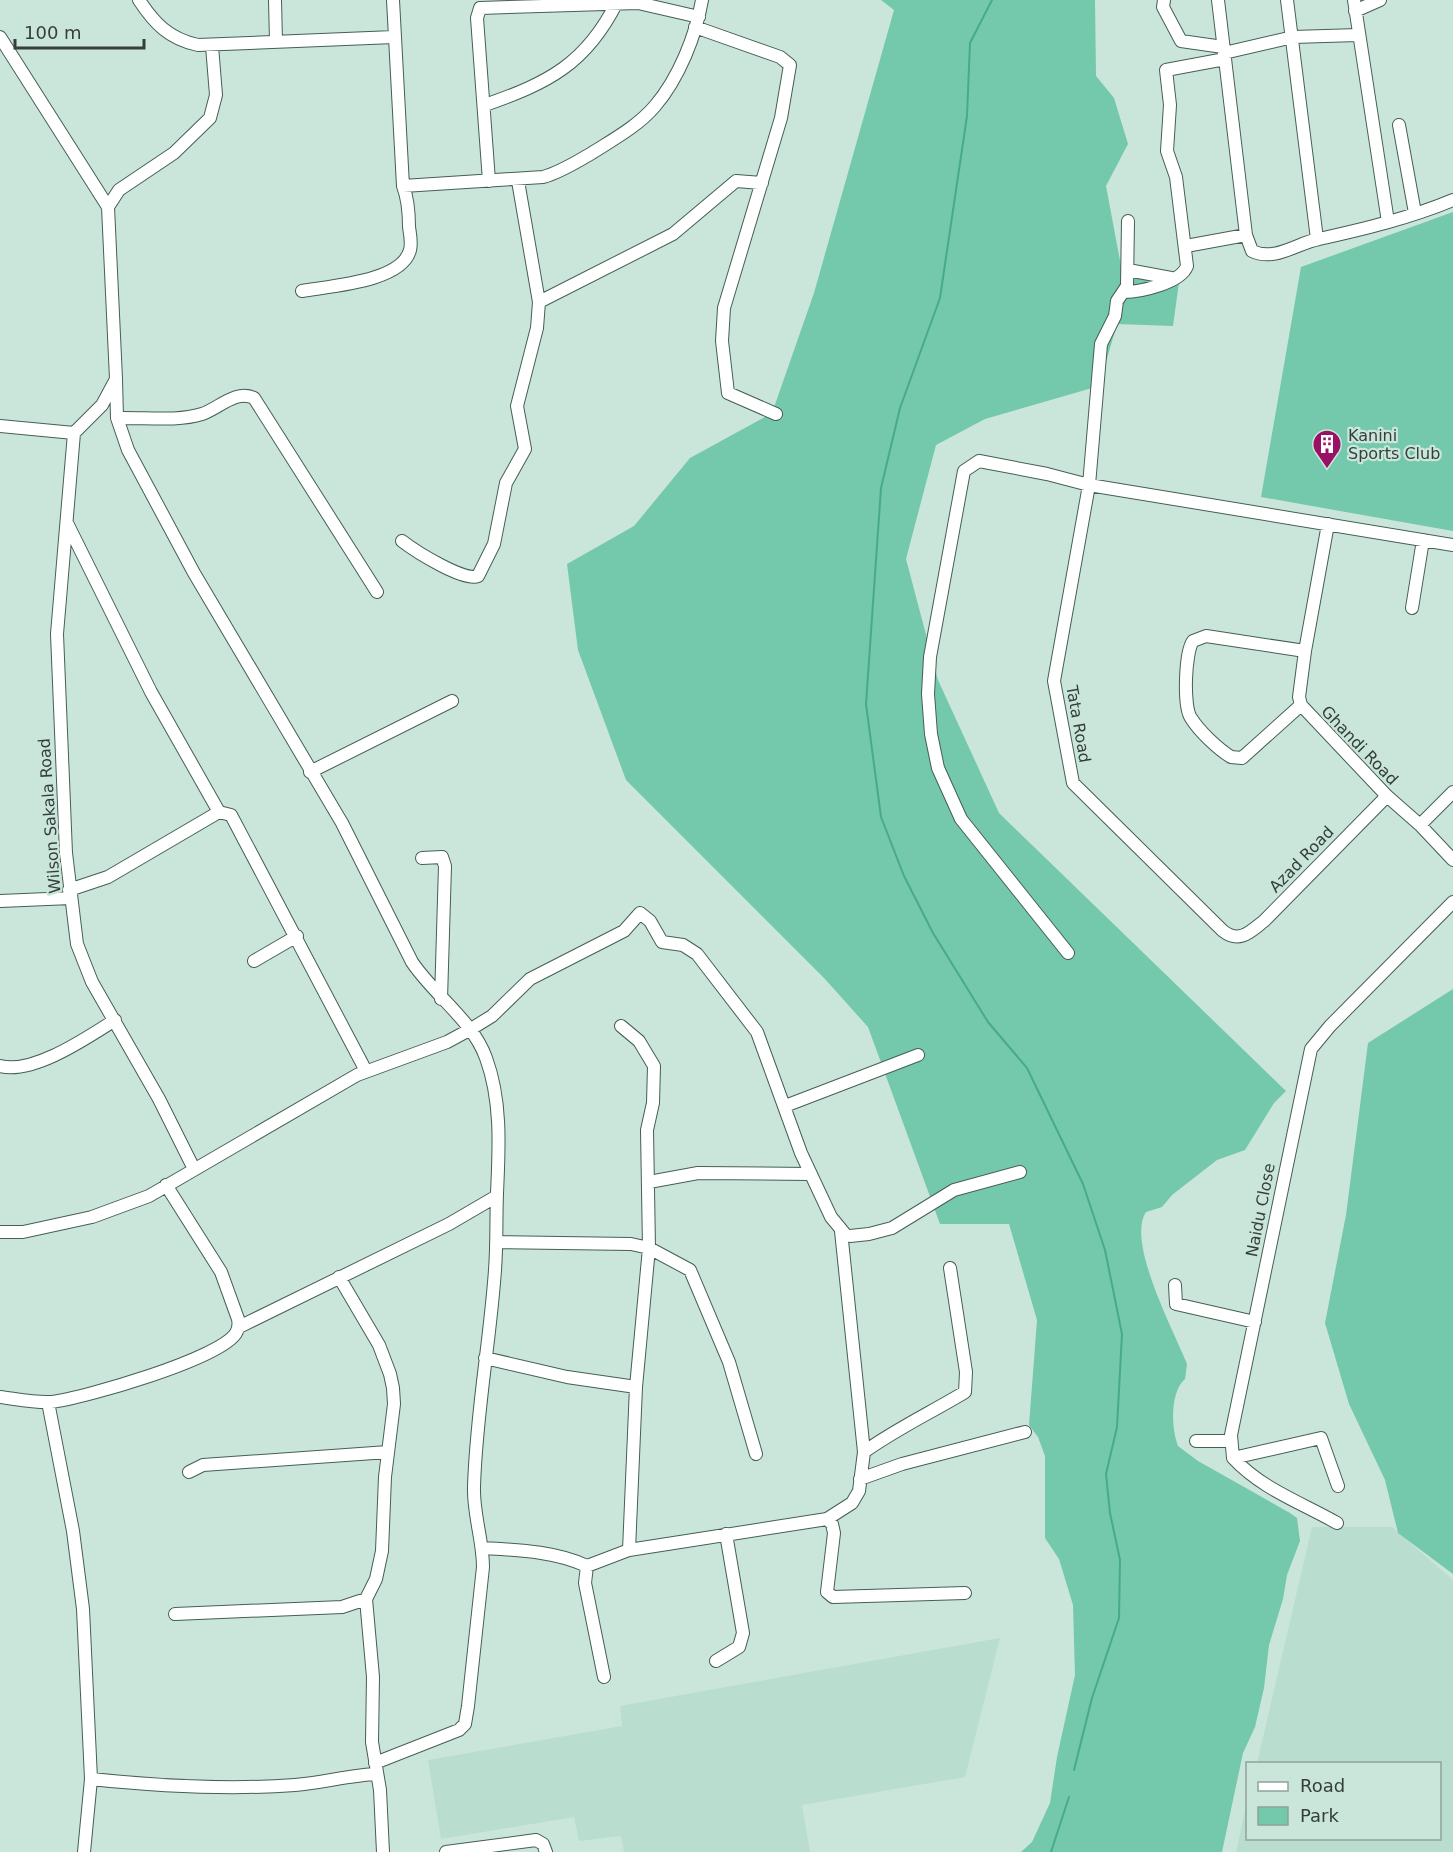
<svg xmlns="http://www.w3.org/2000/svg" width="1453" height="1852" viewBox="0 0 1453 1852" font-family="'DejaVu Sans',sans-serif">
	<rect width="100%" height="100%" fill="#cae6db"/>
	<path fill="#b9ddcf" d="M1312,1527H1392L1453,1580V1852H1236L1247,1802L1248,1838H1440V1764L1257,1763Z
		M1000,1638L965,1777L802,1805L810,1852H624L621,1836L579,1841L574,1817L441,1839L428,1760L622,1726L620,1706Z"/>
	<path fill="#74c8ac" d="M881,0H1095L1096,76L1114,98L1128,144L1106,186L1121,266L1180,275L1173,326L1117,324L1099,386L985,419L936,445L906,559L938,680L999,813L1286,1091L1274,1103L1245,1150L1217,1160L1172,1195L1162,1207L1146,1212C1126,1242 1174,1331 1187,1364L1185,1379C1170,1392 1171,1428 1178,1446L1198,1461L1290,1513L1297,1518L1300,1541L1287,1575L1283,1599L1269,1645L1264,1688L1255,1727L1243,1753L1222,1852H1021L1032,1842L1050,1803L1057,1757L1075,1675L1073,1605L1059,1559L1045,1538V1456L1038,1437L1029,1425L1037,1320L1009,1224H940L868,1027L825,979L626,780L578,650L567,564L634,526L690,458L772,413L814,293L894,10Z
		M1453,212V531L1261,497L1301,267Z
		M1453,989V1574L1398,1533L1385,1480L1349,1404L1325,1323L1346,1215L1368,1043Z"/>
	<g fill="none" stroke-linecap="round" stroke-linejoin="round">
		<path stroke="#48aa8d" stroke-width="2" d="M992,0L970,43L967,116L940,298L900,408L881,488L866,704L881,817L904,876L933,933L988,1022L1027,1068L1083,1184L1105,1250L1122,1334L1117,1427L1106,1474L1110,1513L1120,1560L1119,1618L1092,1698L1074,1770
			M1051,1852L1069,1797"/>
		<g stroke="#465e55" stroke-width="14">
			<path id="minor" d="M139,0C154,23 169,39 198,45L394,37
				M275,0L276,42
				M1164,0L1163,7L1181,41L1223,47
				M1218,0L1246,235L1252,251C1275,262 1297,243 1319,239C1364,229 1410,218 1453,200
				M1287,0L1317,239
				M1354,0L1388,222
				M1355,11L1380,0
				M695,27L780,57L790,65L781,118L724,308L722,341L728,393L776,414
				M0,37L108,207
				M1224,53L1293,37L1358,35
				M485,105C548,83 586,64 617,2
				M1399,125L1415,213
				M489,181L477,18L480,8L638,3L699,17
				M403,186L543,177C561,172 576,162 592,153C614,139 638,126 655,106C679,78 696,35 702,0
				M1128,221L1127,286L1117,301L1115,316L1101,344L1089,485L1054,681L1073,783L1223,931C1240,944 1251,931 1264,921L1387,796
				M1186,246L1246,235
				M1128,270L1171,278
				M302,291C329,286 402,282 410,250C412,243 410,234 409,227C409,212 408,199 403,186L393,0
				M1124,292C1140,292 1181,283 1187,266L1176,177L1167,151L1170,105L1166,70L1225,59
				M539,302L673,234L736,181L762,183
				M116,379L117,418L128,450L194,573L342,823L412,962C434,995 473,1021 486,1058C502,1101 499,1149 497,1193C496,1219 497,1244 495,1270C490,1342 476,1414 474,1487C473,1514 483,1540 483,1567L468,1706L465,1724L459,1730L375,1763
				M117,418C144,417 176,422 202,414C218,409 236,389 254,398L377,592
				M0,426L74,433L102,405L116,379L108,207L119,190L174,153L210,118L216,95L212,46
				M74,433L57,634L66,853L77,944L92,982L159,1099L194,1169
				M67,523L151,692L219,812
				M1328,524L1305,651L1299,697L1301,705L1387,796L1420,825L1453,860
				M402,541C415,551 464,582 478,576L494,544L506,483L525,449L517,406L537,328L539,302L518,181
				M1412,608L1423,540
				M1301,705L1242,758L1231,757C1218,749 1199,731 1191,718C1183,707 1185,652 1193,641L1206,636L1305,651
				M310,772L452,701
				M1420,825L1453,792
				M422,858L442,857L445,866L441,999
				M69,890L108,877L219,812L231,815L366,1071
				M0,901L71,898
				M1068,953L961,819L938,768L931,734L928,694L930,657L964,471L979,461L1047,474L1089,485L1453,545
				M254,961L297,936
				M621,1026L639,1041L654,1066L653,1103L647,1130L649,1248L636,1387L629,1550
				M0,1066C33,1075 88,1037 115,1020
				M785,1106L918,1055
				M649,1182L698,1173L810,1174
				M0,1232H23L92,1217L149,1196L357,1075L447,1042L471,1029L492,1016L530,979L624,931L640,913L650,921L662,942L683,945L697,954L757,1032L801,1153L831,1217L845,1234L850,1236L869,1234L892,1228L954,1190L1020,1172
				M496,1242L631,1244L649,1248L690,1270L729,1362L756,1454
				M339,1277L379,1345L390,1374L393,1388L394,1404L385,1477L382,1551L376,1579L366,1599L373,1677L372,1742L380,1790L383,1852
				M1175,1285L1176,1304L1255,1322
				M239,1327L449,1224L497,1196
				M485,1358L567,1377L636,1387
				M0,1397C16,1399 35,1403 51,1402C84,1398 220,1359 236,1333C239,1328 239,1324 238,1319L221,1272L166,1185
				M48,1402L73,1531L83,1609L91,1779L84,1852
				M1196,1441H1230
				M864,1452C896,1429 932,1412 965,1392L966,1372L950,1268
				M1233,1458L1321,1438L1338,1486
				M189,1472L203,1465L388,1452
				M860,1479L902,1464L1025,1432
				M827,1519L832,1524L834,1533L827,1592L833,1597L965,1593
				M1337,1523C1300,1502 1262,1489 1233,1458L1231,1435L1311,1049L1330,1026L1453,902
				M483,1548C517,1550 555,1551 587,1566L629,1550L827,1519L852,1503L859,1491L864,1452L841,1231
				M587,1566L585,1583L604,1677
				M175,1614L342,1607L366,1599
				M716,1661L739,1647L743,1633L726,1534
				M91,1779C158,1786 227,1790 295,1785C323,1783 349,1775 377,1774
				M446,1852L536,1840L543,1844L546,1852"/>
		</g>
		<use href="#minor" stroke="#fff" stroke-width="12"/>
	</g>
	<defs>
		<g id="building-pin" transform="scale(1.5)"><path d="M0 17L-7.5 6A9.5 9.5 0 1 1 7.5 6Z" fill="#991164" stroke="#cae6db"/><path d="M-4-6H4V6H1V3H-1V6H-4ZM-2.5-4.3h1.7v1.8h-1.7ZM.8-4.3h1.7v1.8H.8ZM-2.5-1h1.7V.8h-1.7ZM.8-1h1.7V.8H.8Z" fill="#fff"/></g>
	</defs>
	<g fill-rule="evenodd">
		<use href="#building-pin" x="1327" y="444"/>
	</g>
	<g text-anchor="middle" stroke-width="4.5" stroke-linejoin="round" paint-order="stroke">
		<g font-size="16" fill="#343f3b" stroke="#cae6db" text-anchor="start">
			<text x="1348" y="441">Kanini<tspan x="1348" dy="18">Sports Club</tspan></text>
		</g>
		<g font-size="16" fill="#343f3b" stroke="#cae6db">
			<text transform="translate(1079 724) rotate(80)" y="6">Tata Road</text>
			<text transform="translate(1360 745) rotate(46)" y="6">Ghandi Road</text>
			<text transform="translate(49 816) rotate(-94)" y="6">Wilson Sakala Road</text>
			<text transform="translate(1301 859) rotate(-46)" y="6">Azad Road</text>
			<text transform="translate(1260 1210) rotate(-79)" y="6">Naidu Close</text>
		</g>
	</g>
	<rect x="1246" y="1762" width="195" height="78" fill="#cae6db" stroke="#8ea39b" stroke-width="1.5"/>
	<rect x="1258" y="1782" width="30" height="9" fill="#ffffff" stroke="#8ea39b" stroke-width="1.5"/>
	<text x="1300" y="1792" font-size="18" fill="#343f3b">Road</text>
	<rect x="1258" y="1807" width="30" height="18" fill="#74c8ac" stroke="#8ea39b" stroke-width="1.5"/>
	<text x="1300" y="1822" font-size="18" fill="#343f3b">Park</text>
	<path d="M15 39v9h129v-9" fill="none" stroke="#343f3b" stroke-width="3"/>
	<text x="24" y="39" font-size="18" fill="#343f3b" stroke="#cae6db" stroke-width="4.5" paint-order="stroke">100 m</text>
</svg>
